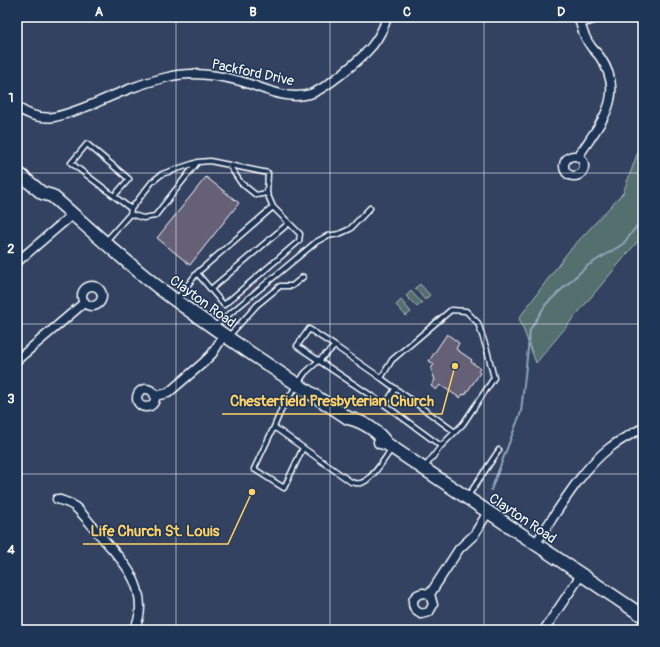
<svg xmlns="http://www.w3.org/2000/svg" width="660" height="647" viewBox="0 0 660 647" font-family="Pangolin,sans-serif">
	<rect width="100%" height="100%" fill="#334260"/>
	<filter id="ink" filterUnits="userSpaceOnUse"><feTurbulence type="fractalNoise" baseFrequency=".025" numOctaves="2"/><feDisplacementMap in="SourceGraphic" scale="8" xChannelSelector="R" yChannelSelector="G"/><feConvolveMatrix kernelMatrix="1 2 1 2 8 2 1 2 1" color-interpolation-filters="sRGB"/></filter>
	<g filter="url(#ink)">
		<path fill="#526f6e" stroke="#a8b7b6" d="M643,138V235L536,363L519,318L568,252L623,193Z
			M420,284L430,295L425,300L415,288Z
			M411,291L422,303L417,307L406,296Z
			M401,300L411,312L406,316L396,305Z"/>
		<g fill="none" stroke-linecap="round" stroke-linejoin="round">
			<path stroke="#8fa6bb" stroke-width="2" d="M491,490L521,412L530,330L546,304L587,266L623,244L643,218"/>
		</g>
		<path fill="#656076" stroke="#fff" d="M206,177L239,203L190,265L157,238Z
			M447,334L459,343L456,349L472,360L471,362L480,368L478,371L480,373L465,395L463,394L460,398L440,385L436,390L431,386L435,380L431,369L434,364L429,361Z"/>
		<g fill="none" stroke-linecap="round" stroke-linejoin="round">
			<g stroke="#fff" stroke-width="7">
				<path id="service" d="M229,165L241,183L256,195L267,193
					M114,196L129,179L87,144L71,163L131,209
					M130,214L143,218L155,216L196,164
					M106,241L130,214L131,209L152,182L162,174L198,162L210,161L268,173L267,193L273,207
					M211,289L289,223
					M177,299L197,273L273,207L300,234L299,241L224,305L197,273
					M215,326L316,242L327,236L339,234L350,229L370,208
					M228,337L257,305L280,286H292L303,277
					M335,346L309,329L297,346L385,405L395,389
					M381,378L335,346L305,373L283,406L274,427L351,482C355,483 358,484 361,483C372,480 384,459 391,450
					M385,405L441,446
					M274,427L254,469L284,488L303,448
					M425,467L441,446L463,424L494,378L487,350L478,323L466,311L451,310L392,360L381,378L455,432
					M468,496L499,450"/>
			</g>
			<g stroke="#fff" stroke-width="11">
				<path id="minor" d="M580,23L601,17
					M17,107C28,115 41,119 54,117C66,115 80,109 91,105C116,94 141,83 168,77C191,71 217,75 240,81C262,87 286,101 310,94C326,89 361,59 372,46C379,37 384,28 387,17
					M564 166a10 10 0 1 1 20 0a10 10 0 1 1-20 0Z
					M578,157C600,123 627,96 600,57C598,54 595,51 592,48C585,39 581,28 579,17
					M17,262L73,214
					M82 296a10 10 0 1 1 20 0a10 10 0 1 1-20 0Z
					M17,360L85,302
					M137 398a9 9 0 1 1 18 0a9 9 0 1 1-18 0Z
					M155,396L168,393L203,363L212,354L224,335
					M57,499C63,501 70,503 74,506C83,513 92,526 99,534C118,556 140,576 140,607C140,616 138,623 133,630
					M535,544C557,513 579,472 608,449C619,440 631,434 643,428
					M423,593L430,594L433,605L429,612L421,614C410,609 410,595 423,593Z
					M430,594L459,549L474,535L488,512
					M544,630L581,575"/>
			</g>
			<g stroke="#fff" stroke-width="15">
				<path id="secondary" d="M17,172L42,193L52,196C89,228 124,261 163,291C222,336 285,376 348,418C364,422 377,430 387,444
					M380,442L387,444L643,616"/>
			</g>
			<use href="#service" stroke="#1d3557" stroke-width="4"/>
			<use href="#minor" stroke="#1d3557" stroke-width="8"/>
			<use href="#secondary" stroke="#1d3557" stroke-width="12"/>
		</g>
	</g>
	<path fill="none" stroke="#fff" stroke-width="1" stroke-opacity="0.55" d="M176,17V630M330,17V630M484,17V630M17,173H643M17,324H643M17,474H643"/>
	<g text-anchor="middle" stroke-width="3" stroke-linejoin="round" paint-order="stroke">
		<g font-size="14" fill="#fff" stroke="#1d3557">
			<text transform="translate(253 72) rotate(12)" y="5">Packford Drive</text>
			<text transform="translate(203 301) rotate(36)" y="5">Clayton Road</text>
			<text transform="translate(523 518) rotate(34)" y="5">Clayton Road</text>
		</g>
	</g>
	<path fill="none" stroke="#ffd166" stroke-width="1.5" d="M455 366L442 414H222M252 492L228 544H83"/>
	<g fill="#ffd166" stroke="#1d3557" stroke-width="1.5">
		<circle cx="455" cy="366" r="4"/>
		<circle cx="252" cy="492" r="4"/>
	</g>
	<g font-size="15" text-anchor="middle" font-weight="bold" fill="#ffd166" stroke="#1d3557" stroke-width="3" stroke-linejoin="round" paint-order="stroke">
		<text x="332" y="406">Chesterfield Presbyterian Church</text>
		<text x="155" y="536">Life Church St. Louis</text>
	</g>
	<rect width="660" height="647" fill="none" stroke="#1d3557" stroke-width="44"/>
	<rect x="22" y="22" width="616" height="603" fill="none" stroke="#fff" stroke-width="1.5"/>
	<g font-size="13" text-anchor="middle" font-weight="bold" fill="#fff">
		<text x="99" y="16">A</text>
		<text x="253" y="16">B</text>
		<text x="407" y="16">C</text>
		<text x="561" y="16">D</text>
		<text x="11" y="102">1</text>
		<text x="11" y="253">2</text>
		<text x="11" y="403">3</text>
		<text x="11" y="554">4</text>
	</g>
</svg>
